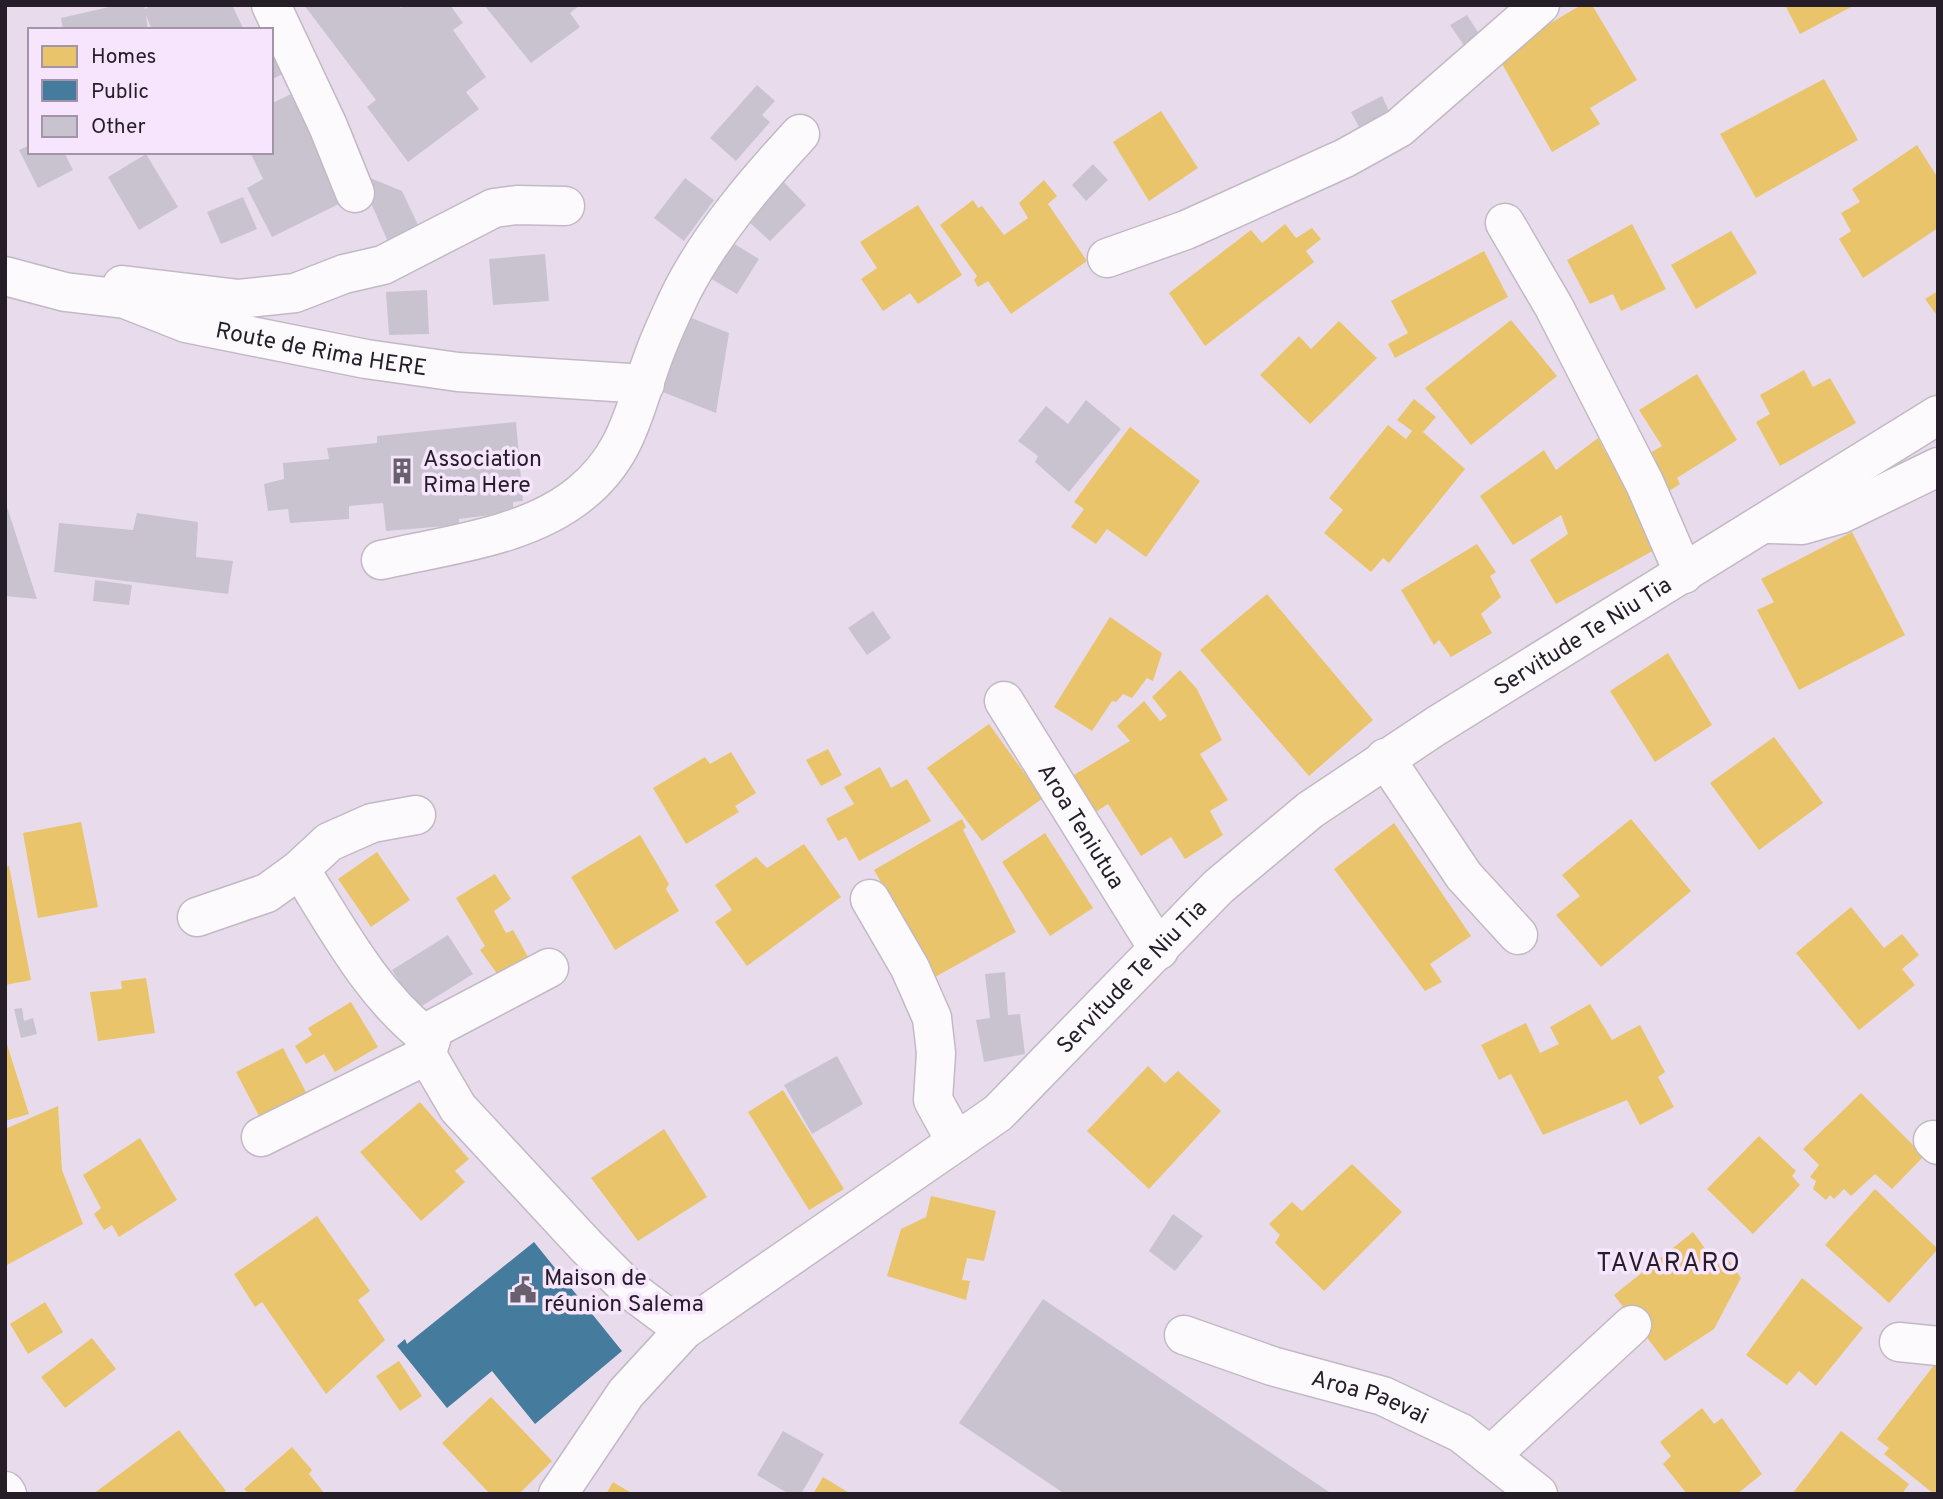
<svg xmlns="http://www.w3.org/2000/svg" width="1943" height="1499" viewBox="0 0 1943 1499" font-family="Overpass,sans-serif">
	<rect width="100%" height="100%" fill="#e8dcec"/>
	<path fill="#e9c46a" d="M1581,5H1592L1637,80L1590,108L1600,124L1552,152L1497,55Z
		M1785,5H1855L1800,34Z
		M1824,79L1858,140L1756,198L1720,134Z
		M1161,111L1198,168L1149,201L1113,142Z
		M1917,145L1938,178V228L1863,278L1839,239L1851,231L1841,213L1860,202L1852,189Z
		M1044,180L1057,196L1048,204L1087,261L1011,314L988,281L978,287L974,280L977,276L940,225L973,200L978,208L982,206L1004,235L1028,218L1019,203Z
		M918,205L962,275L918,304L910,293L883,311L861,279L877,268L860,242Z
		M1285,224L1296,238L1312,228L1321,239L1306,251L1314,262L1205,346L1169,293L1251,230L1262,243Z
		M1632,224L1666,289L1621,311L1613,294L1590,304L1567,260Z
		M1731,231L1757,273L1696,309L1671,265Z
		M1484,251L1508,297L1395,358L1388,344L1408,333L1391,301Z
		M1938,291V317L1925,299Z
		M1511,320L1557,376L1471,445L1425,388Z
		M1339,321L1377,358L1310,424L1260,375L1299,336L1311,349Z
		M1804,370L1813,387L1830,378L1856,423L1780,466L1756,422L1770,414L1760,395Z
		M1697,374L1737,440L1677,478L1680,484L1666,493L1643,457L1662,446L1639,410Z
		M1414,399L1436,417L1423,432L1465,469L1389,563L1383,558L1371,572L1324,533L1343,510L1329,498L1388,425L1406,439L1412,431L1397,420Z
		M1130,427L1200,481L1146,557L1107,529L1096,544L1071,527L1084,509L1074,502Z
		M1598,438L1658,548L1556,604L1530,560L1568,534L1561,515L1513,545L1480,496L1544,450L1556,470Z
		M1852,532L1905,635L1799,690L1757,610L1774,602L1761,579Z
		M1477,544L1496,572L1490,576L1501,597L1481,614L1492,633L1451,657L1439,640L1434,645L1401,590Z
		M1267,594L1373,720L1309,776L1200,650Z
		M1110,617L1162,653L1153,681L1147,678L1132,698L1123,694L1116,702L1112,701L1092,731L1054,707Z
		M1668,653L1712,725L1655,762L1610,691Z
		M1180,670L1197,689L1222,740L1200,754L1228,800L1210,811L1223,835L1185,859L1171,837L1141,856L1108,804L1088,817L1064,781L1130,741L1117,726L1144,701L1160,721L1167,716L1152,697Z
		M989,724L1033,785L1040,780L1049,794L982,841L927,768Z
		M1774,737L1823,803L1759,850L1710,783Z
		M828,749L842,775L821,786L806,760Z
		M731,752L756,793L735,806L739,812L686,844L653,788L705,757L710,764Z
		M880,767L891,788L907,779L931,821L859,861L846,837L838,841L826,819L854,804L844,787Z
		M962,819L966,827L963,830L1016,932L935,977L874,870Z
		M1631,819L1691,891L1601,967L1556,915L1580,896L1562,875Z
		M81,822L98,907L38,918L23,833Z
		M1394,823L1471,936L1430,964L1442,982L1425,991L1334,869Z
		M1045,833L1093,908L1050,936L1002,862Z
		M640,835L669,884L666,889L679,911L615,950L571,877Z
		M804,844L841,897L747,966L715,922L732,910L715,885L756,857L767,868Z
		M377,852L410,900L371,927L338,879Z
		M9,866L31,980L5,985V867Z
		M495,874L511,899L494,911L506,933L513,930L531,962L501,979L480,950L485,946L456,898Z
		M1851,907L1884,948L1902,934L1919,955L1902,969L1915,985L1859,1030L1796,953Z
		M146,978L155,1033L98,1041L90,992L122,989L121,981Z
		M351,1002L378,1047L335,1072L324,1054L306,1064L295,1046L312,1035L308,1028Z
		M1590,1004L1612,1040L1640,1025L1665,1072L1658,1077L1674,1107L1640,1125L1627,1100L1543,1135L1511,1074L1499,1080L1481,1045L1526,1023L1540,1053L1559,1044L1550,1027Z
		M5,1038L29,1114L5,1121Z
		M283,1048L307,1094L260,1118L236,1072Z
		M1148,1066L1165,1083L1178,1071L1221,1111L1149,1189L1087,1131Z
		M783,1090L844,1189L809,1210L748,1112Z
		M1861,1093L1924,1156L1892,1189L1875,1174L1851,1196L1844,1189L1834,1199L1830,1195L1826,1200L1813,1189L1816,1181L1810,1177L1819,1165L1803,1149Z
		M420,1102L469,1159L455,1171L465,1182L421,1221L360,1152Z
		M58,1106L62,1170L83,1224L5,1266V1129Z
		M664,1129L707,1197L638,1241L591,1178Z
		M1759,1136L1796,1171L1792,1176L1800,1185L1753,1234L1707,1189Z
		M140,1138L177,1200L119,1237L112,1225L104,1230L94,1214L101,1208L83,1175Z
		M1352,1164L1402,1212L1324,1291L1275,1243L1280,1235L1269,1224L1292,1202L1302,1211Z
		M1875,1189L1938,1249L1889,1303L1825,1245Z
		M931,1196L996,1211L984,1261L967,1258L962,1280L970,1281L966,1300L887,1276L901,1229L926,1217Z
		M317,1216L370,1291L358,1300L385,1340L326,1394L262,1302L255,1307L234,1274Z
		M1693,1232L1717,1265L1727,1258L1741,1278L1714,1329L1665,1361L1614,1295Z
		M1802,1278L1863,1328L1816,1386L1799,1371L1787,1385L1746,1355Z
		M45,1302L63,1332L28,1354L10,1324Z
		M92,1338L116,1369L65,1408L41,1377Z
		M1938,1360V1494H1934L1884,1454L1889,1448L1877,1439Z
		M399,1361L422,1396L400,1411L376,1376Z
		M491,1397L552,1461L519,1494H490L442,1443Z
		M1702,1408L1714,1424L1722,1418L1762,1474L1737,1494H1687L1663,1464L1671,1456L1660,1442Z
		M179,1430L226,1491L222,1494H93Z
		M1841,1431L1909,1484L1902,1494H1792Z
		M292,1447L312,1470L309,1474L325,1494H249L244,1489Z
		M823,1477L851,1494H813Z
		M613,1482L633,1494H606Z"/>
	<path fill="#457b9d" d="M534,1242L622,1351L535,1424L492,1371L447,1408L397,1346L405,1339L407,1344Z"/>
	<path fill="#c9c3d0" d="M118,5H144L145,9L151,5H232L244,30H152L146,15L148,30H63L61,18Z
		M304,5H399L401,8L405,5H450L463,23L453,30L486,77L466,92L479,109L408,162L367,107L376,100Z
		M484,5H580L570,13L580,27L531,63Z
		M1467,15L1481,37L1465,47L1450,25Z
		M271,46L284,73L271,80Z
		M757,85L775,101L762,115L770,122L736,161L710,138Z
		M295,92L328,154L319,158L341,203L272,237L247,188L263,179L250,152H271V104Z
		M1382,96L1389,111L1359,127L1351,112Z
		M30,145V152H64L73,170L38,188L19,150Z
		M146,154L178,207L139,230L108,177Z
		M1093,164L1108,180L1086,201L1072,185Z
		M358,173L402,191L419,227L388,242Z
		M775,173L806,205L770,241L738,212Z
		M685,178L714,200L684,241L654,218Z
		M243,197L257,229L221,244L207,212Z
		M733,243L759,259L737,294L710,278Z
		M545,254L549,301L493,305L489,259Z
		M427,290L429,334L389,335L386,292Z
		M679,313L729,333L716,413L650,387Z
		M1086,400L1121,429L1069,492L1035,462L1038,456L1018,441L1046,406L1068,424Z
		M516,422L523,501L513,502V512L459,519V525L386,531L383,503L349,506V519L290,523L288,509L268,511L264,484L284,479L283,463L329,459L327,448L377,443V436Z
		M5,504H6L37,599L5,596Z
		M137,513L198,522L196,557L233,561L228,594L54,572L59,523L133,530Z
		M95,580L132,585L129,605L93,601Z
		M873,611L891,638L867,655L848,628Z
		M448,935L473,974L417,1009L392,970Z
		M1005,972L1008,1015L1020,1014L1025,1054L984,1062L976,1020L990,1018L985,974Z
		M22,1008L24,1021L33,1018L37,1034L21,1038L14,1009Z
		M837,1056L863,1104L812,1134L784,1085Z
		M1173,1214L1203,1236L1175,1271L1149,1251Z
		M1043,1299L1332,1494H1065L959,1423Z
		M783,1431L824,1454L801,1494H789L757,1475Z"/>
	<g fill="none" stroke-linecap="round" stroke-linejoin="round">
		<g stroke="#c2b9c5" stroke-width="41">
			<g id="minor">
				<path d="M271,5L328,126L355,193"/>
				<path d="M1505,223L1554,307L1645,484L1684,574"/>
				<path d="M1107,258L1186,230L1345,158L1399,128L1540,5"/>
				<path id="s1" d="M5,276L65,292L125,299L186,323L366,359L458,372L645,384"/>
				<path d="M122,285L239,299L295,293L344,274L383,265L494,208L517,205L565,206"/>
				<path d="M1769,524L1802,525L1841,514L1938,467"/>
				<path d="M381,560C446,545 528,537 581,493C629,454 634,408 654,355C662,333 672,312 682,291C712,233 756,182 800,134"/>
				<path id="s2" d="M1004,701L1159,950"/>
				<path d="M1385,758L1464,876L1518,935"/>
				<path d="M416,815L372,823L329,842L300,869C337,928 374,998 431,1040"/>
				<path d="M870,899L910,968L932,1018L936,1053L933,1100L956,1142"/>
				<path d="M197,917L267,893L300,869"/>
				<path d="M427,1055L458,1108L587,1247L628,1288L684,1330"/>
				<path d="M261,1137L427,1055L433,1029L549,968"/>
				<path d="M1933,1140L1938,1145"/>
				<path id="s3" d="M1184,1335L1272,1366L1383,1396L1461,1433L1538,1494"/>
				<path d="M1899,1342L1938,1346"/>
				<path d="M1490,1456L1632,1325"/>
				<path d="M5,1491L7,1494"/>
				<path id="s4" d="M558,1494L626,1393L684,1330L998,1113L1218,887L1310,810L1436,726L1938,415"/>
			</g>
		</g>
		<use href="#minor" stroke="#fcfafc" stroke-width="38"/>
	</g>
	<defs>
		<g id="building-bare" transform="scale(2.1)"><path d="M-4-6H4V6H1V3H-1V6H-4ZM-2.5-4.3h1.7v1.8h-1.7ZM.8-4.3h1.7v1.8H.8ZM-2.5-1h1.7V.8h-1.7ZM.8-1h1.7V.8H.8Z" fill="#69606d" stroke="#f6e5fc" stroke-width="2.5" paint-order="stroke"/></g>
		<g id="civic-bare" transform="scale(2.1)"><path d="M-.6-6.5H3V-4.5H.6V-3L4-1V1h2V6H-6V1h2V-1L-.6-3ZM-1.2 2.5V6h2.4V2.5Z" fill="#69606d" stroke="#f6e5fc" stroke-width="2.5" paint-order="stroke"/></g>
	</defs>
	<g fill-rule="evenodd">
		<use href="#building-bare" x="402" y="471"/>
		<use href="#civic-bare" x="523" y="1290"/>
	</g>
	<g text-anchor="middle" stroke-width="7" stroke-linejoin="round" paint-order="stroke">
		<g font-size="23" fill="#251d28" stroke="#f6e5fc">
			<text dy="8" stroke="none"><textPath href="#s1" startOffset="326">Route de Rima HERE</textPath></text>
			<text dy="8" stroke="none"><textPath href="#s4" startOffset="1348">Servitude Te Niu Tia</textPath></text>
			<text dy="8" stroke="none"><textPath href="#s2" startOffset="147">Aroa Teniutua</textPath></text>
			<text dy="8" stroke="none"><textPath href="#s4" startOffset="780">Servitude Te Niu Tia</textPath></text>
			<text dy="8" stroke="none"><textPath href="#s3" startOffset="196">Aroa Paevai</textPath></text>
		</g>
		<g font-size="23" fill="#251d28" stroke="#f6e5fc" text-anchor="start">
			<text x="423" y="466">Association<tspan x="423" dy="26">Rima Here</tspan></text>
			<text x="544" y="1285">Maison de<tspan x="544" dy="26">réunion Salema</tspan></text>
		</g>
		<g font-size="26" letter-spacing="2" fill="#251d28" stroke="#f6e5fc">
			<text x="1669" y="1271">TAVARARO</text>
		</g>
	</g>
	<rect width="1943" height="1499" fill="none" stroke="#251d28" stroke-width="14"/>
	<rect x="28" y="28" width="245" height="126" fill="#f6e5fc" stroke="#a295a7" stroke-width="2"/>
	<rect x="42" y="46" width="35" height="21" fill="#e9c46a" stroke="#a295a7" stroke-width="2"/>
	<text x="91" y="63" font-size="21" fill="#251d28">Homes</text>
	<rect x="42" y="80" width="35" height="21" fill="#457b9d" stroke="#a295a7" stroke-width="2"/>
	<text x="91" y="98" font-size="21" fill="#251d28">Public</text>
	<rect x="42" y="116" width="35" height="21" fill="#c9c3d0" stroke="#a295a7" stroke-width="2"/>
	<text x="91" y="133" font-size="21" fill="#251d28">Other</text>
</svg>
